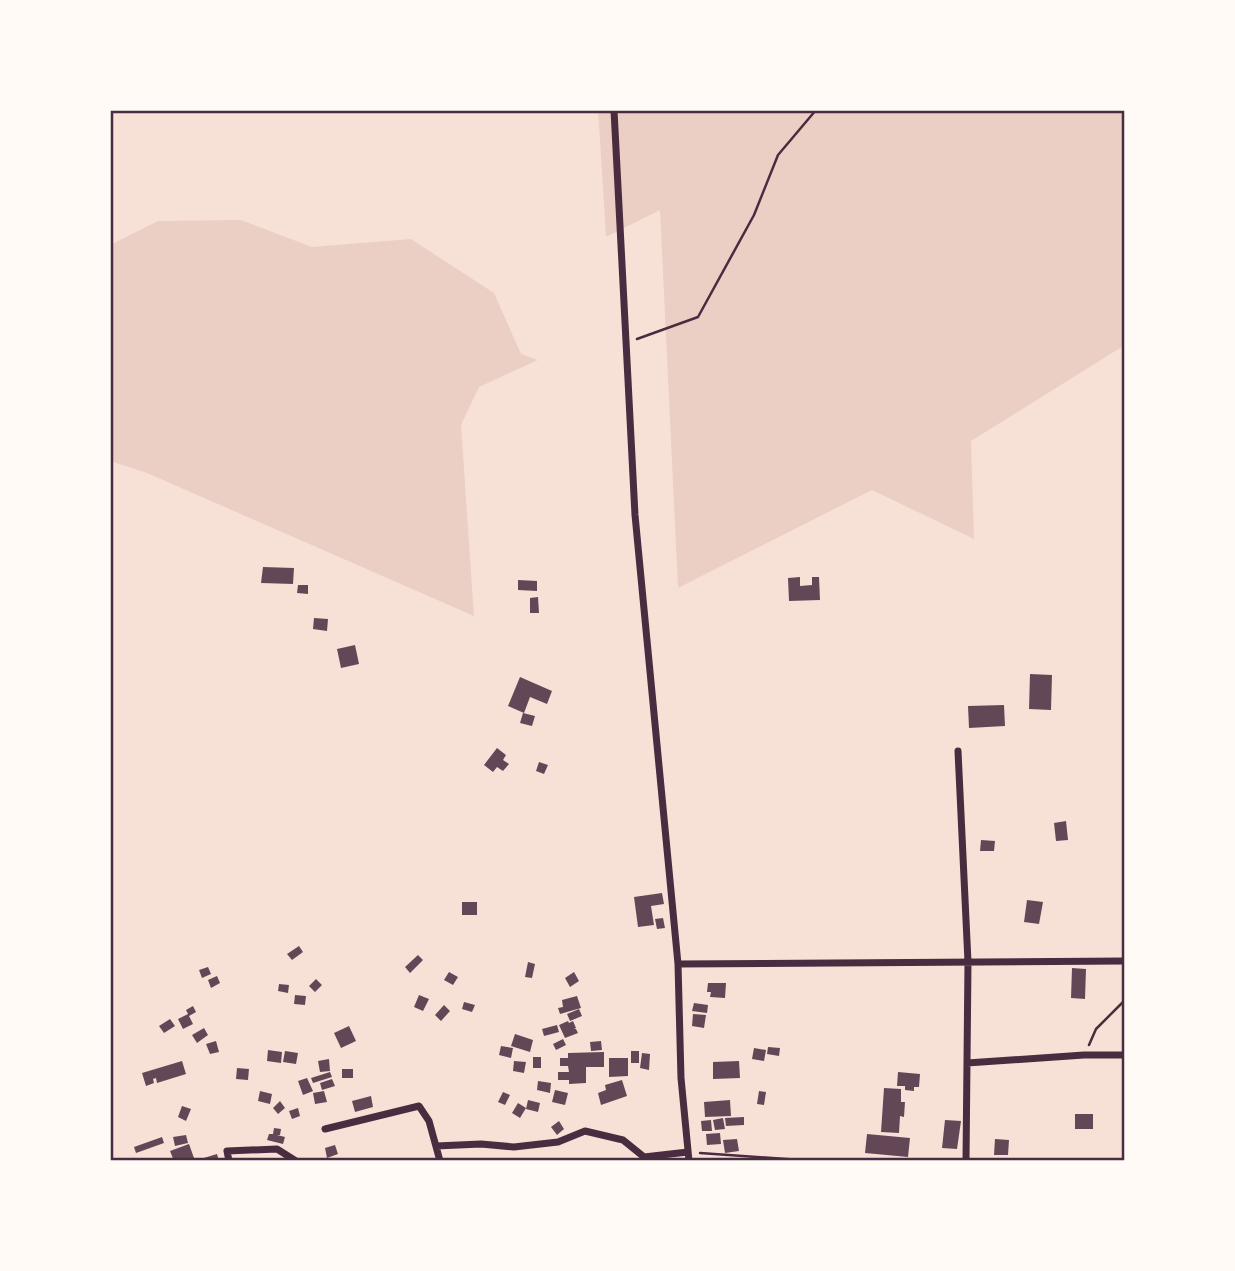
<svg xmlns="http://www.w3.org/2000/svg" width="1235" height="1271" viewBox="0 0 1235 1271" font-family="'PT Sans Narrow',sans-serif">
	<rect width="100%" height="100%" fill="#f7e1d7"/>
	<path fill="#ebcfc5" d="M598,110H1125V345L971,441L974,539L872,490L678,588L660,210L606,237Z
		M241,220L312,247L411,239L494,293L521,354L538,360L479,387L461,425L474,616L147,473L110,461V245L158,221Z"/>
	<path fill="#644757" d="M263,567L294,568L293,584L261,583Z
		M800,577V586L812,585V577H819L820,600L789,601L788,578Z
		M518,580L537,581V591L518,590Z
		M298,585H308V594L297,593Z
		M538,597L539,613H530V598Z
		M314,618L328,619L327,631L313,629Z
		M355,645L359,664L341,668L337,649Z
		M1030,674L1052,675L1051,710L1029,709Z
		M520,677L552,691L547,704L530,697L524,713L508,706Z
		M1004,705L1005,726L969,728L968,706Z
		M523,713L535,716L532,726L520,723Z
		M497,748L506,755L503,760L509,764L503,771L497,767L493,772L484,765Z
		M539,762L548,765L544,774L536,771Z
		M1066,821L1068,840L1056,841L1054,823Z
		M981,840L995,841L994,851H980Z
		M662,893L664,904L651,906L654,925L638,927L634,897Z
		M1027,900L1043,902L1039,924L1024,922Z
		M462,902H477V915H462Z
		M663,918L665,928L657,929L655,919Z
		M299,946L303,952L292,960L287,954Z
		M418,955L423,960L410,973L405,967Z
		M528,962L535,964L532,978L525,977Z
		M208,967L211,974L202,978L199,970Z
		M1072,968L1086,969L1085,999L1071,998Z
		M449,972L458,977L453,985L444,980Z
		M574,972L579,981L570,987L565,978Z
		M217,976L220,983L211,988L208,980Z
		M316,979L322,985L315,992L309,986Z
		M708,983H726L725,998L710,997L711,992H707Z
		M279,984L289,985L288,993L278,991Z
		M295,995L306,996L305,1005L294,1004Z
		M419,995L429,999L423,1011L414,1007Z
		M577,996L581,1008L560,1014L558,1008L563,1007L562,1000Z
		M464,1002L475,1005L472,1012L462,1009Z
		M694,1003L708,1005L707,1013L692,1011Z
		M444,1005L450,1011L441,1021L435,1015Z
		M193,1006L196,1012L189,1016L193,1024L183,1029L178,1019L188,1014L186,1010Z
		M579,1009L582,1016L570,1021L567,1014Z
		M693,1014L706,1015L704,1028L692,1026Z
		M170,1019L175,1026L164,1033L159,1026Z
		M568,1021L569,1023L573,1021L576,1028L574,1029H576L578,1033L565,1038L559,1025Z
		M557,1025L559,1032L544,1036L542,1029Z
		M349,1026L356,1041L341,1048L334,1033Z
		M204,1028L208,1035L197,1043L192,1035Z
		M515,1034L533,1040L530,1052L511,1046Z
		M563,1039L566,1045L556,1050L553,1044Z
		M216,1041L219,1052L210,1054L206,1044Z
		M601,1041L602,1050L591,1051L590,1042Z
		M501,1046L513,1048L511,1058L499,1055Z
		M768,1047L780,1048L779,1056L767,1054Z
		M754,1048L766,1050L764,1061L752,1059Z
		M268,1050L282,1052L281,1063L267,1061Z
		M285,1051L298,1053L296,1064L283,1062Z
		M631,1051H639V1063H631Z
		M604,1052V1067H586V1083L569,1084V1080H558V1072H569L568,1066H560V1058H568V1053Z
		M642,1053L650,1054L649,1070L640,1068Z
		M533,1057H541V1068H533Z
		M609,1058H628V1076L609,1077Z
		M329,1059L330,1071L320,1072L318,1061Z
		M182,1061L186,1074L157,1083L156,1078L153,1079L154,1083L146,1086L142,1073Z
		M514,1061L526,1062L524,1073L513,1071Z
		M739,1061L740,1078L713,1079V1062Z
		M237,1068L249,1069L248,1080L236,1079Z
		M342,1069H353V1078H342Z
		M330,1072L332,1077L313,1083L311,1078Z
		M898,1072L920,1074L919,1087H914V1091L905,1090V1086H897Z
		M307,1078L313,1091L303,1095L298,1081Z
		M332,1079L335,1086L322,1090L320,1083Z
		M622,1080L627,1096L601,1105L598,1093L606,1090L605,1085Z
		M538,1081L551,1083L550,1093L537,1090Z
		M884,1088L901,1089V1102H905L904,1117L900,1116L899,1133L881,1132Z
		M555,1090L568,1093L565,1105L552,1102Z
		M260,1091L272,1094L270,1104L258,1101Z
		M324,1091L327,1102L315,1104L313,1093Z
		M759,1091L766,1092L764,1105L757,1104Z
		M503,1092L510,1095L505,1105L498,1102Z
		M371,1096L373,1107L355,1112L352,1101Z
		M528,1100L540,1103L538,1112L526,1109Z
		M730,1100L731,1116L705,1117L704,1102Z
		M280,1101L285,1108L278,1114L273,1108Z
		M518,1103L526,1108L520,1118L512,1113Z
		M182,1106L191,1109L186,1121L178,1117Z
		M298,1108L300,1116L292,1119L289,1111Z
		M1075,1114H1093V1129H1075Z
		M744,1117V1125L726,1126L725,1118Z
		M723,1118L725,1129L715,1130L713,1120Z
		M711,1120L712,1131H702L701,1121Z
		M945,1120L961,1121L957,1149L942,1148Z
		M559,1121L564,1129L557,1135L551,1127Z
		M274,1128L281,1129L280,1135H277L285,1137L283,1144L267,1140L269,1134H273Z
		M720,1133L721,1144L707,1145L706,1134Z
		M867,1134L910,1138L908,1157L865,1153Z
		M186,1135L188,1143L175,1146L173,1137Z
		M162,1137L164,1143L136,1153L134,1147Z
		M737,1139L739,1151L725,1153L723,1140Z
		M995,1139L1009,1140L1008,1155H994Z
		M189,1144L194,1158L174,1161L170,1151Z
		M335,1145L338,1154L327,1158L325,1148Z
		M217,1154L219,1161H197V1160Z"/>
	<g fill="none" stroke-linecap="round" stroke-linejoin="round">
		<path stroke="#4a2c40" stroke-width="2.5" d="M637,339L698,317L754,215L778,155L816,110
			M1089,1045L1096,1029L1125,1000
			M700,1153L815,1161"/>
		<path stroke="#4a2c40" stroke-width="7" d="M614,110L635,515L678,964L681,1078L689,1161
			M958,751L968,962L966,1161
			M678,964L1125,961
			M967,1063L1084,1055H1125
			M325,1129L419,1106L429,1121L440,1161
			M436,1146L481,1144L514,1147L558,1142L585,1131L623,1140L644,1157L688,1152
			M229,1161L227,1151L277,1149L296,1161"/>
	</g>
	<rect width="1235" height="1271" fill="none" stroke="#fffaf5" stroke-width="224"/>
	<rect x="112" y="112" width="1011" height="1047" fill="none" stroke="#4a2c40" stroke-width="2.5"/>
</svg>
